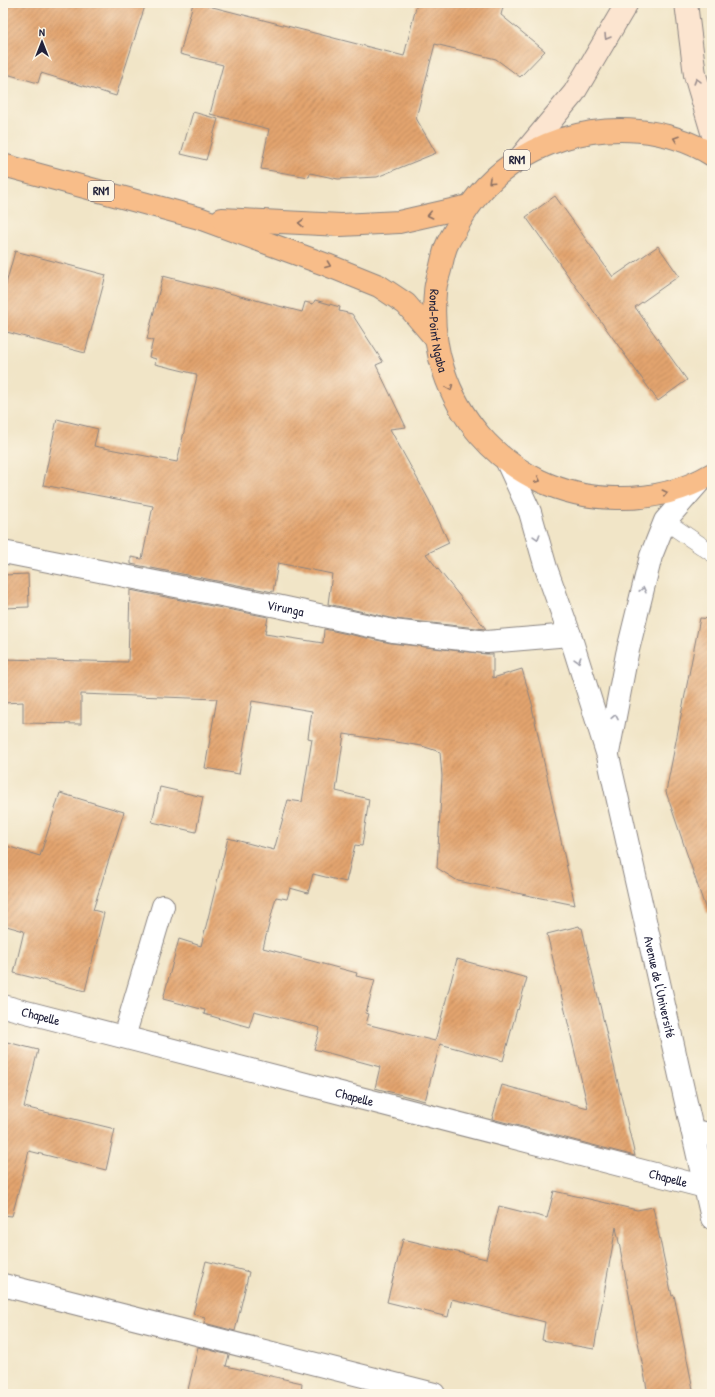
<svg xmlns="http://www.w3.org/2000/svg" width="715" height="1397" viewBox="0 0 715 1397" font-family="'Patrick Hand',sans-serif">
	<defs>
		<pattern id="building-hatch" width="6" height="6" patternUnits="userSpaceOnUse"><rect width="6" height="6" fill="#e3a46e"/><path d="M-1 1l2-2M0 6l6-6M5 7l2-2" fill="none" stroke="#b8855c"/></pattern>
	</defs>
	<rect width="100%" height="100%" fill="#fcf5e5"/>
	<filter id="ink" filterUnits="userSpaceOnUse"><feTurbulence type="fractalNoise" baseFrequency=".025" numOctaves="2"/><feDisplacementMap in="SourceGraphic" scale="8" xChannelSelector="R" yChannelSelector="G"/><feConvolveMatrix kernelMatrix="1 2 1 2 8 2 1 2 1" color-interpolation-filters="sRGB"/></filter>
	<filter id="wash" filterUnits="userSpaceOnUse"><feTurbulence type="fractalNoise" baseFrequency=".012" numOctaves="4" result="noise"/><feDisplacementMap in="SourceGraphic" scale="16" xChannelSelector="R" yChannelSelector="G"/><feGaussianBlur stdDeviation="0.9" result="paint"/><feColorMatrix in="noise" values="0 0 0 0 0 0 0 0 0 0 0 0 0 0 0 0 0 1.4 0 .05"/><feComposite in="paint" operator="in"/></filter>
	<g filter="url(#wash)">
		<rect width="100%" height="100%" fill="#f1e5c7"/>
		<g id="blocks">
			<path fill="url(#building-hatch)" d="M3,3H146L116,96L41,73L38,83L3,73Z
				M193,3H197L404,56L417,3H504L501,15L545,51L520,77L496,59L435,44L416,118L436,153L377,177L338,179L310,173L309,177L261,169L269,129L210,114L223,65L180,54Z
				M193,112L218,119L206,160L181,154Z
				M555,196L613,277L658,246L679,276L635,307L687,380L658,401L526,217Z
				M15,251L106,275L85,353L3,331V295Z
				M163,276L302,312L305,302L313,304L315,300L340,307L339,311L352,314L383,362L376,365L406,427L390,429L429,500L449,543L426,554L486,629L395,619L328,604L332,574L278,563L273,592L131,564V557L142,559L153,506L43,485L57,419L98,429L94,446L177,462L197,376H196V374L155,364L156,359L149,357L153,340L147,339Z
				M28,574L29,607L3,608V575Z
				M130,590L268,617L265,634L323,643L324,629L391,643L486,654H493V678L522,669L533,707H532L575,905L458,881L437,868L442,776L440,752L422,746L344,734L336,791L369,799L362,846L355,845L346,882L313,874L308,893L290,888L287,899L276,897L263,948L357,973L356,976L375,980L366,1013L369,1014L366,1024L435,1041L457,959L527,978L518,1010L517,1009L503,1061L440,1044L425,1101L375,1088L380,1067L314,1049L320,1028L254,1011L249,1027L204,1014L205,1010L163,999L179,939L201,946L228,838L274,850L288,800L302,802L312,739L308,738L312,711L252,701L239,774L205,768L217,699L81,694V724L23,723V702L3,703V659L128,662Z
				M700,618L712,619V912L707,913L666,792Z
				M160,787L203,797L196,832L152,822Z
				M60,793L124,812L93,910L104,913L85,991L14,973L24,931L3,925V845L40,856Z
				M579,926L580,928H582L635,1156L492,1119L502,1085L588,1108L547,934Z
				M7,1042L38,1050L24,1107L115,1129L106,1170L29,1151L12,1216L3,1215V1059Z
				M554,1191L637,1210L653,1207L672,1296L674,1295L694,1394H648L616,1227L594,1349L542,1340L545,1322L452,1299L448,1317L387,1302L403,1239L486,1259L499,1206L547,1218Z
				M206,1261L249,1272L235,1331L204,1323L205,1317L193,1314Z
				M198,1347L229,1355L226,1366L302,1383L301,1394H187Z"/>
		</g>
	</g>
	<g filter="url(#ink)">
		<use href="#blocks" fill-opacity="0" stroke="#8a8481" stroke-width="1"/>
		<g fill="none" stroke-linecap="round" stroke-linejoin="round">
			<g stroke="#8a8481" stroke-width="18">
				<path id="service" d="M665,521L712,553"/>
			</g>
			<g stroke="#8a8481" stroke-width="24">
				<g id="minor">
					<path id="s1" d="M3,552L277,606L393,631L487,642L570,635"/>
					<path id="s2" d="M3,1006L705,1187"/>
					<path d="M124,1037L163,906"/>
					<path d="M692,1130L712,1135"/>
					<path d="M3,1285L434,1394"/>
				</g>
			</g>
			<g stroke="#8a8481" stroke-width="24">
				<g id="tertiary">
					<path id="s3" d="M507,462L530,512L546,568L570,635L608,756L712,1218"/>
					<path d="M608,753L627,654L651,556L665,521L700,481"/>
				</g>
			</g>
			<g stroke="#8a8481" stroke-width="24">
				<path id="secondary" d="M686,3L695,75L712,132
					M519,159L574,93L627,3"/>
			</g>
			<g stroke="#8a8481" stroke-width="24">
				<g id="trunk">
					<path id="s4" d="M712,155C667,127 611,124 562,139C517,154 482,182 459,223C455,231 449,239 446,247C443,255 442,263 440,270C438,277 435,285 435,293C425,401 505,496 615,498C649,499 683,491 712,474"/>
					<path d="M3,165L199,218L327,265L379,286L406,304L435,338"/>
					<path d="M222,219L341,225L399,222L469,206"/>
				</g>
			</g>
			<use href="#service" stroke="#fff" stroke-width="17"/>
			<use href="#minor" stroke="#fff" stroke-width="22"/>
			<use href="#tertiary" stroke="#fff" stroke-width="22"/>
			<use href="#secondary" stroke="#fce5d0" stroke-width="22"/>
			<use href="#trunk" stroke="#f8bd89" stroke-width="22"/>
		</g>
		<defs><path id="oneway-chevron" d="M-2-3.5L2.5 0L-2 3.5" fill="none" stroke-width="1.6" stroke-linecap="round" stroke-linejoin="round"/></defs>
		<g stroke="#9a8d8d">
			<use href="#oneway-chevron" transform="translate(607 37) rotate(121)"/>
			<use href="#oneway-chevron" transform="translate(697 81) rotate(-106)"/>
		</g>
		<g stroke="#8d7062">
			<use href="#oneway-chevron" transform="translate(676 139) rotate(-161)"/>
			<use href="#oneway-chevron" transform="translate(491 181) rotate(137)"/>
			<use href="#oneway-chevron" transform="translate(430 215) rotate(167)"/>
			<use href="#oneway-chevron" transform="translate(301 223) rotate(-177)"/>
			<use href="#oneway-chevron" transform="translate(328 265) rotate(21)"/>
			<use href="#oneway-chevron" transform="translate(450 388) rotate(66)"/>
			<use href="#oneway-chevron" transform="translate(538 480) rotate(25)"/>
			<use href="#oneway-chevron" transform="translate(665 493) rotate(-13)"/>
		</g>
		<g stroke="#9c9ca7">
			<use href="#oneway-chevron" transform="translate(537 537) rotate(73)"/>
			<use href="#oneway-chevron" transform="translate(643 590) rotate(-76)"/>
			<use href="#oneway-chevron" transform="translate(578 660) rotate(73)"/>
			<use href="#oneway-chevron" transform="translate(615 717) rotate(-79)"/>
		</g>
	</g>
	<g text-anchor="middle" stroke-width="3" stroke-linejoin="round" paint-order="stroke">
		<g fill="#fcf5e5" stroke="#63616e" stroke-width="1">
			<rect x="504" y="150" width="26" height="20" rx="3"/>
			<rect x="88" y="181" width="26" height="20" rx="3"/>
		</g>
		<g font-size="12" font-weight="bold" fill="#22223b">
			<text x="517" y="164">RN1</text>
			<text x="101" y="195">RN1</text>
		</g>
		<g font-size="13" fill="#22223b" stroke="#fcf5e5">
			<text dy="5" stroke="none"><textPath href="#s4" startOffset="404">Rond-Point Ngaba</textPath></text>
			<text dy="5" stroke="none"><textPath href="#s1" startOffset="288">Virunga</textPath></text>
			<text dy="5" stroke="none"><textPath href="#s3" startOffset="548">Avenue de l'Université</textPath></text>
			<text dy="5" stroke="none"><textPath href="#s2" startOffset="39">Chapelle</textPath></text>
			<text dy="5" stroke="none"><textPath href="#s2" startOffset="363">Chapelle</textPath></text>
			<text dy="5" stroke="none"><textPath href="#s2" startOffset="687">Chapelle</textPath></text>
		</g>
	</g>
	<rect width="715" height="1397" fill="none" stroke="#fcf5e5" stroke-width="16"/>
	<g transform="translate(42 42)" stroke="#fcf5e5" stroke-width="3" paint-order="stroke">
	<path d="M0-3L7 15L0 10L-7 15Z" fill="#22223b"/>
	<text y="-6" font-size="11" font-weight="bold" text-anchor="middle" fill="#22223b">N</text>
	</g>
</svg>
